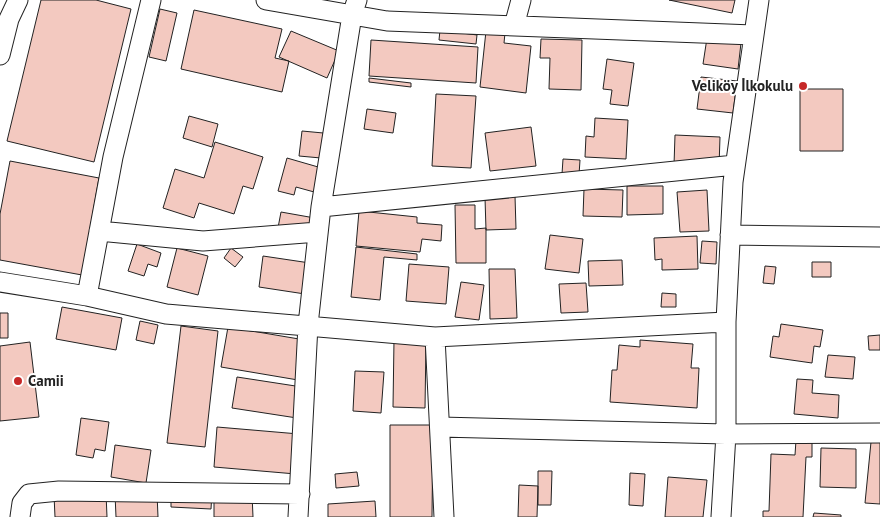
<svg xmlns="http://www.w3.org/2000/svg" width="880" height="517" viewBox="0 0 880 517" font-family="'PT Sans',sans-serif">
	<rect width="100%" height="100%" fill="#fff"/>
	<path fill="#f3c9c0" stroke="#222" d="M41,0H96L131,9L94,162L7,141Z
		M669,0H735L732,13Z
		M160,9L177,13L166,61L149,57Z
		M194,10L282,29L275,58L289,61L282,92L181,69Z
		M440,30L477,35L476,44L439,40Z
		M291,31L339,51L327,78L279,57Z
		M486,31L505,33L504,43L531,46L526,93L480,87Z
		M707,38L741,43L738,69L703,64Z
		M541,39L582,40L581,90L549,89L550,58H540Z
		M371,40L478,47L476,83L369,76Z
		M607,59L634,63L628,106L610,104L612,90L603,89Z
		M701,77L737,81L733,113L697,109Z
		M369,78L411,83V87L369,82Z
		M800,89H843V151H800Z
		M436,94L476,96L471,168L432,166Z
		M367,109L396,113L393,133L364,129Z
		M189,116L218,124L212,147L183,138Z
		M595,118L628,120L626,159L585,157L586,136L594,137Z
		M531,127L536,166L490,171L485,133Z
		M302,131L334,134L332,159L299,156Z
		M675,135L720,137L719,167L674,165Z
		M215,142L263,157L253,189L243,186L234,214L199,203L194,218L163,208L175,169L204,178Z
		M287,158L332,171L325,195L296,187L294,195L278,191Z
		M563,159L580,160L579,175L562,174Z
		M10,161L99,178L82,275L0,260V214Z
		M627,186H663V214L627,215Z
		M584,189L623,190L622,217L583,216Z
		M707,190L709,231L680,232L677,192Z
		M515,196L516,229L486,230L485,198Z
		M455,205H475V229L486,228V263H456Z
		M359,211L417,217V223L442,225L441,241L422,239L420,252L356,246Z
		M281,212L326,220L277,233Z
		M550,235L583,239L579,273L545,269Z
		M697,236L698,269L662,270V259L655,260L654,238Z
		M702,241L717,242L716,264L700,263Z
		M137,244L161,253L157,267L148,264L144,276L128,271Z
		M356,247L417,254V260L384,257L380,300L351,297Z
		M177,248L208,256L198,295L167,287Z
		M231,248L243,257L235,267L224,258Z
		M263,256L310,263L305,294L259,287Z
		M622,260L623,285L589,286L588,261Z
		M812,262H831V277H812Z
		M409,264L449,267L446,304L406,301Z
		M765,266L776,267L774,284L763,283Z
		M489,269H515L517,318L490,319Z
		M461,282L484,285L479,320L455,317Z
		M586,283L588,312L561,313L559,284Z
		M662,293L676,294V307H661Z
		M62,307L122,318L116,350L56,339Z
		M0,313H8V338H0Z
		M140,321L158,325L154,344L136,340Z
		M781,324L823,330L820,347L814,346L812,363L770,357L773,336L779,337Z
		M181,326L218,331L205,447L167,443Z
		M228,327L305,340L298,380L221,367Z
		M880,335V350H869L868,336Z
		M394,340L426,341L425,408L393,407Z
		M640,340L693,344L691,368H699L697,408L610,402L612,370H617L619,345L640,347Z
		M30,342L39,417L0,421V346Z
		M828,355L855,357L853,379L825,377Z
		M355,371L384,372L381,413L353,411Z
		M237,377L302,387L297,418L232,408Z
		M797,379L813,380L812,393L839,395L838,418L794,414Z
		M81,418L109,422L105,451L95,449L93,458L76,455Z
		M390,425H433L432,517H390Z
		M217,427L299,434L296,474L214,467Z
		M796,440L812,441V457H806L803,517H763V511H769L771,454L795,455Z
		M871,442H880V504L865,503Z
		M115,445L151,450L146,483L111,477Z
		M821,448L856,449V488L820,487Z
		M538,471H552L551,505H538Z
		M357,472L359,486L336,488L335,474Z
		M630,473L645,474L643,506L629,505Z
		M668,477L707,480L703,517H665Z
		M519,485L538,486L537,517H518Z
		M171,490L212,492L211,509L171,507Z
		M106,493L107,517H55L54,495Z
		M157,493L158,517H116L115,494Z
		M252,494L253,517H214V495Z
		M375,501L376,517H328V504Z
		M814,513L841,515V517H813Z"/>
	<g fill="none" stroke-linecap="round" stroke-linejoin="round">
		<g stroke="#222" stroke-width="21">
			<path id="minor" d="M266,0L387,21L753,35
				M514,26L521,0
				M0,55L9,19L18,0
				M321,207L735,165
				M99,231L203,241L318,232
				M730,235L880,237
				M0,282L87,296L166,314L435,337L726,322
				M87,296L113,157L151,0
				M435,337L444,517
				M440,427L726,434L880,433
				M20,517L22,503L29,494L59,491L300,494
				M298,517L308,325L321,207L352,15L357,0
				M721,517L726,434V322L733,182L759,0"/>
		</g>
		<use href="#minor" stroke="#fff" stroke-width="19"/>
	</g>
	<g fill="#c62828" stroke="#fff" stroke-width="2">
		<circle cx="803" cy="86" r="5"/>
		<circle cx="18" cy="381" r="5"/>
	</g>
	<g text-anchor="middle" stroke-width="4" stroke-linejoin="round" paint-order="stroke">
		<g font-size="15" font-weight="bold" fill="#222" stroke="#fff" text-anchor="end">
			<text x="793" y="91">Veliköy İlkokulu</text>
			<text x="28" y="386" text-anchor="start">Camii</text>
		</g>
	</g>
</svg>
